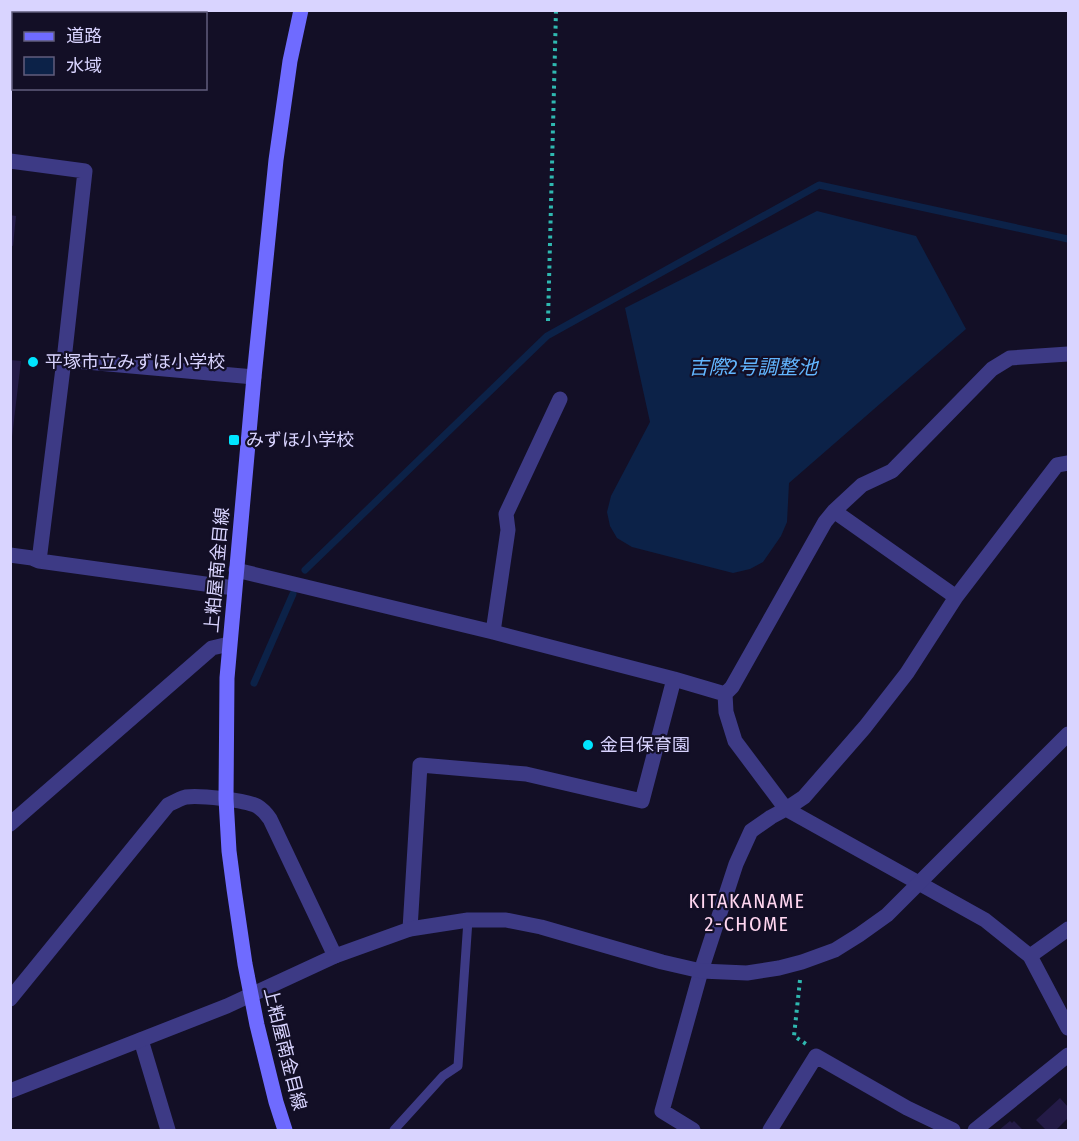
<svg xmlns="http://www.w3.org/2000/svg" width="1079" height="1141" viewBox="0 0 1079 1141" font-family="'Fira Sans Condensed','Noto Sans JP',sans-serif">
	<rect width="100%" height="100%" fill="#130f26"/>
	<path fill="#0c2248" d="M817,211L916,236L966,329L789,483L787,522L781,536L763,562L750,569L733,573L632,547L617,538L610,526L607,512L611,496L650,422L625,308Z"/>
	<g fill="none" stroke-linecap="round" stroke-linejoin="round">
		<path stroke="#0c2248" stroke-width="7" d="M305,570L547,336L819,185L1068,239
			M254,683L293,594"/>
	</g>
	<path fill="#241b47" d="M10,215L16,216L13,246L10,245Z
		M10,360L21,361L12,437H10Z
		M1060,1098L1068,1107V1118L1056,1130H1046L1036,1120Z
		M1010,1121L1012,1123L1014,1121L1023,1130H999Z"/>
	<g fill="none" stroke-linecap="round" stroke-linejoin="round">
		<path stroke="#2fb8b0" stroke-width="4" stroke-dasharray="3 4.5" stroke-linecap="butt" d="M548,321L556,10
			M800,980L794,1036L806,1044"/>
		<path stroke="#3d3a85" stroke-width="9" d="M394,1130L443,1076L458,1066L468,920"/>
		<path stroke="#3d3a85" stroke-width="15" d="M10,161L85,171L64,360L39,561
			M1068,354L1010,358L992,369L892,471L862,485L834,511L825,522L732,687L725,694L726,712L735,741L786,809L985,920L1030,956L1068,1028
			M64,360L254,377
			M834,511L956,597
			M10,555L32,558L39,561L234,588
			M236,570L493,632L674,679L725,694
			M493,632L508,530L506,514L560,399
			M10,824L212,648L229,644
			M410,929L420,765L526,774L642,801L674,679
			M1030,956L1068,929
			M10,999L168,805C174,802 179,799 186,797C199,795 245,800 257,806C262,809 266,813 270,819L335,956
			M141,1040L168,1130
			M693,1130L662,1111L701,971L736,864L751,831L771,817L786,809L804,797L865,727L907,673L956,597L1057,465L1068,463
			M770,1130L816,1056L907,1108L953,1130
			M975,1130L1068,1055"/>
		<path stroke="#3d3a85" stroke-width="15" d="M10,1091L227,1006L335,956L410,929L468,920H506L541,927L662,962L701,971L747,973L779,968L802,962L835,950L859,935L887,915L1068,734"/>
		<path stroke="#6f6bff" stroke-width="15" d="M285,1130L276,1102L257,1025L245,964L234,889L229,851L226,799L227,678L254,377L276,160L290,61L301,10"/>
	</g>
	<g fill="#00e5ff" stroke="#130f26" stroke-width="2">
		<circle cx="33" cy="362" r="6"/>
		<rect x="228" y="434" width="12" height="12" rx="3"/>
		<circle cx="588" cy="745" r="6"/>
	</g>
	<g text-anchor="middle" stroke-width="4.5" stroke-linejoin="round" paint-order="stroke">
		<g font-size="18" fill="#d9d4ff" stroke="#130f26" text-anchor="start">
			<text x="45" y="368">平塚市立みずほ小学校</text>
			<text x="246" y="446">みずほ小学校</text>
			<text x="600" y="751">金目保育園</text>
		</g>
		<g font-size="18" fill="#d9d4ff" stroke="#130f26">
			<text transform="translate(217 570) rotate(-85)" y="6">上粕屋南金目線</text>
			<text transform="translate(285 1049) rotate(76)" y="6">上粕屋南金目線</text>
		</g>
		<g font-size="20" font-style="italic" fill="#62b6ff" stroke="#130f26">
			<text x="753" y="374">吉際2号調整池</text>
		</g>
		<g font-size="20" letter-spacing="1.5" fill="#ffd6f0" stroke="#130f26">
			<text x="747" y="908">KITAKANAME<tspan x="747" dy="23">2-CHOME</tspan></text>
		</g>
	</g>
	<rect width="1079" height="1141" fill="none" stroke="#d9d4ff" stroke-width="24"/>
	<rect x="12" y="12" width="195" height="78" fill="#130f26" stroke="#625e7d" stroke-width="1.5"/>
	<rect x="24" y="32" width="30" height="9" fill="#6f6bff" stroke="#625e7d" stroke-width="1.5"/>
	<text x="66" y="42" font-size="18" fill="#d9d4ff">道路</text>
	<rect x="24" y="57" width="30" height="18" fill="#0c2248" stroke="#625e7d" stroke-width="1.5"/>
	<text x="66" y="72" font-size="18" fill="#d9d4ff">水域</text>
</svg>
